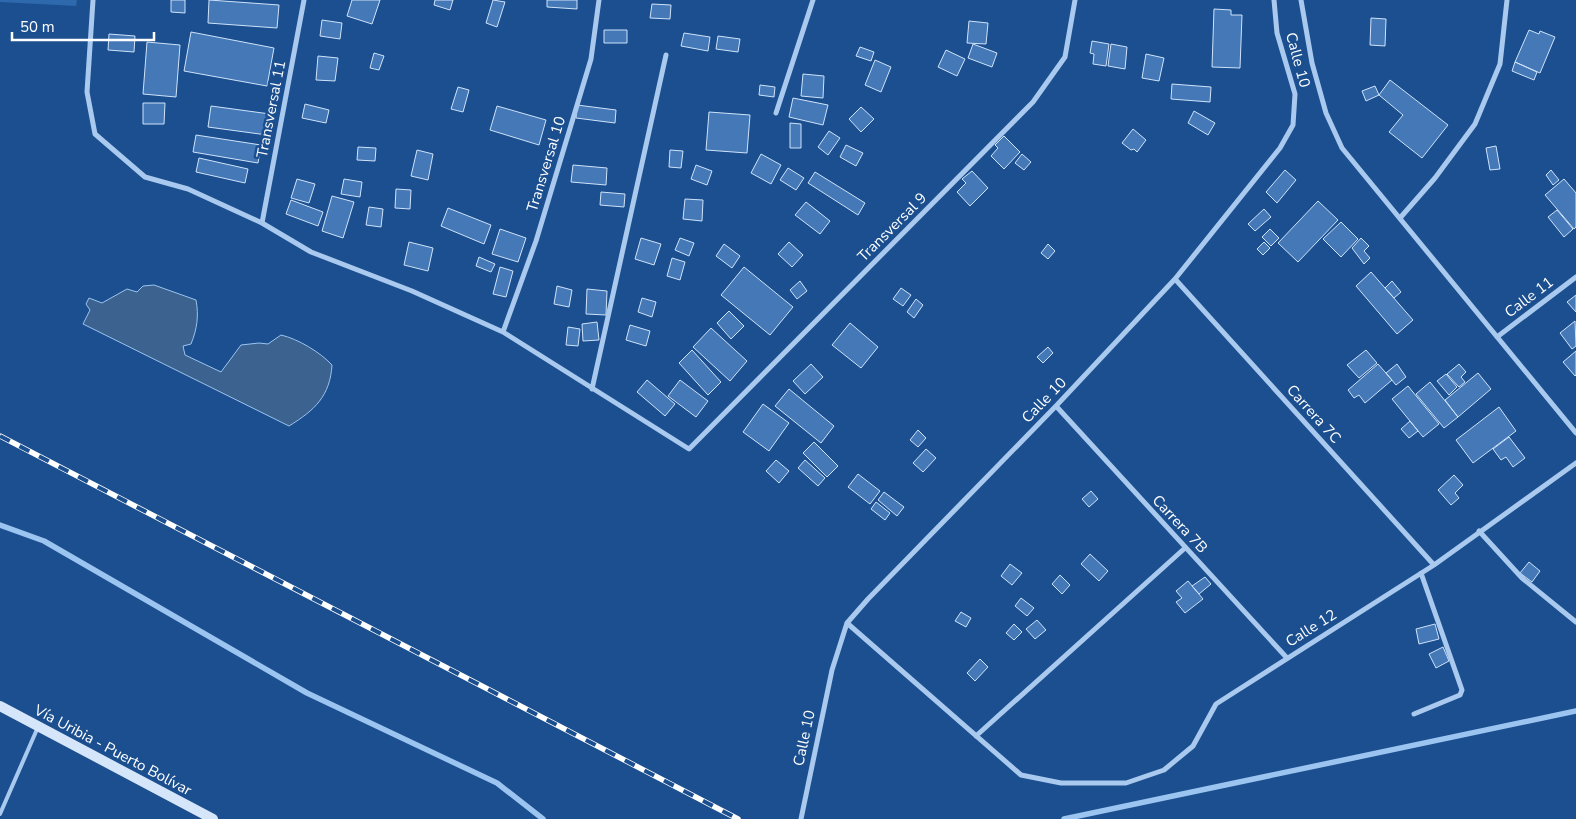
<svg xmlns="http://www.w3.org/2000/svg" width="1576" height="819" viewBox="0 0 1576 819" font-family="'Nunito Sans',sans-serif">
	<rect width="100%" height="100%" fill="#1b4f8f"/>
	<path fill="#2e69ad" d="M0,0H77L76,6L0,2Z"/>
	<path fill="#3c6290" stroke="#9cc4f0" d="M154,285L196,300C199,316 197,329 191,344L183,346L185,355L221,372L241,345L259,343L268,344L281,335C298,339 320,352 332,365C330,396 315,410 289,426L83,324L90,310L86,304L89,298L102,303L127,289L137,292L143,286Z"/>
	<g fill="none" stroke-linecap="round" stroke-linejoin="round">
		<path stroke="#9cc4f0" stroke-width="5.5" d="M0,525L44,541L307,693L497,783L543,819
			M1064,819L1576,711"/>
	</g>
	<path fill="#4478b7" stroke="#cfe3fa" d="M171,0H185V13L171,12Z
		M209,0L279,5L277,28L208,23Z
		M352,0H380L372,24L347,16Z
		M435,0H453L450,10L434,5Z
		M493,0L505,2L497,27L486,23Z
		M547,0H577V9L547,7Z
		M652,4L671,5L670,19L650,18Z
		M1214,9L1231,10V15H1242L1240,68L1212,67Z
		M1371,18L1386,19L1385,46L1370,45Z
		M322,20L342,23L340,39L320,36Z
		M969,21L988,23L986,44L967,43Z
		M604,30H627V43H604Z
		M1529,30L1539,34L1540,31L1555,37L1540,73L1515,62Z
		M191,32L274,48L267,86L184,71Z
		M684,33L710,37L708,51L681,46Z
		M109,34L135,36L134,52L108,50Z
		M718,36L740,39L738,52L716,49Z
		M1092,41L1109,44L1106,66L1093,64L1094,54L1090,53Z
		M147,42L180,45L176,97L143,94Z
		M973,44L997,53L992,67L968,58Z
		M1111,44L1127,47L1125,69L1108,66Z
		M860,47L874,52L871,61L856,56Z
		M946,50L965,59L957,76L938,67Z
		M374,53L384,56L379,70L370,68Z
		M1146,54L1164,58L1159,81L1142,78Z
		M318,56L338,58L335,81L316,80Z
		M875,60L891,67L881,92L865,85Z
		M1515,62L1537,72L1534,80L1512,71Z
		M803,74L824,76L823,98L801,96Z
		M1390,80L1448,125L1422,158L1389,132L1403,115L1379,95Z
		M1172,84L1211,87L1210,102L1171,99Z
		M760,85L775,87L774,97L759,95Z
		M1375,86L1379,95L1366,101L1362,91Z
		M458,87L469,90L463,112L451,109Z
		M793,98L828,105L823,125L789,117Z
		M143,103H165L164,124H143Z
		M305,104L329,110L326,123L302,118Z
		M577,105L616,110L615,123L576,118Z
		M211,106L270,114L267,135L208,127Z
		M497,106L546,120L539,145L490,130Z
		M861,107L874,119L861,132L849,119Z
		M1194,111L1215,123L1208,135L1188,123Z
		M709,112L750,115L747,153L706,150Z
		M790,123L801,124V148H790Z
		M1133,129L1146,140L1137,152L1134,149L1131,150L1122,143Z
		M829,131L840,138L828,155L818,147Z
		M196,135L261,145L258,163L193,152Z
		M1004,136L1020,152L1004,169L991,156L998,148L995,145Z
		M846,145L863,153L856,166L840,157Z
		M1496,146L1500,169L1490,170L1486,148Z
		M358,147L376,148L375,161L357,160Z
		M417,150L433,154L428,180L411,176Z
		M670,150L683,151L681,168L669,167Z
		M761,154L781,165L771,184L751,173Z
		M1022,154L1031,162L1024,170L1015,163Z
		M199,158L248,169L245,183L196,172Z
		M573,165L607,168L606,185L571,182Z
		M696,165L712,171L707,185L691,179Z
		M788,168L804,178L796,190L780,180Z
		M1285,170L1296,180L1277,203L1266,192Z
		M1551,170L1559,180L1553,185L1546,175Z
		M972,171L988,188L970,206L957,192L966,183L962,179Z
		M815,172L865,203L858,215L808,183Z
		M297,179L315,184L309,203L291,198Z
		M344,179L362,182L360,197L341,194Z
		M1564,179L1576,193V227L1574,229L1545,195Z
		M396,189L411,190L410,209L395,208Z
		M601,192L625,194L624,207L600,205Z
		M332,196L354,202L343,238L322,231Z
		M685,199L703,200L702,221L683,219Z
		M291,200L323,212L318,226L286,214Z
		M1318,201L1338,220L1298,262L1278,243Z
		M806,202L830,221L820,234L795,215Z
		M369,207L383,209L381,227L366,225Z
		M448,208L491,225L484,244L441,226Z
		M1264,209L1271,217L1255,231L1248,224Z
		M1557,210L1573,229L1564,237L1548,217Z
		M1341,222L1358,239L1341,257L1323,239Z
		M500,229L526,238L518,262L492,254Z
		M1270,229L1279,238L1271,246L1262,237Z
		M641,238L661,244L654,265L635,259Z
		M680,238L694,243L689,256L675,250Z
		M1361,238L1369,246L1364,251L1370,258L1364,264L1352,248Z
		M409,242L433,248L428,271L404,265Z
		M789,242L803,255L792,267L778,254Z
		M1264,242L1270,248L1263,255L1257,249Z
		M724,244L740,256L732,268L716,256Z
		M1048,244L1055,251L1048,259L1041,253Z
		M479,257L495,264L491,272L476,266Z
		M672,258L685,262L680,280L667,276Z
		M500,267L513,271L506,297L493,294Z
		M744,267L793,307L770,335L721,295Z
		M1371,272L1413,320L1397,334L1356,286Z
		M800,281L807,291L797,299L790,290Z
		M1392,281L1401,292L1394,298L1385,288Z
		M557,286L572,290L569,307L554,304Z
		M901,288L911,295L903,306L893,299Z
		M587,289L607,291L606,315L586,314Z
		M1576,295V312L1567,302Z
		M642,298L656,302L652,317L638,312Z
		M916,299L923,305L914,318L907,312Z
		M729,311L744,326L731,339L717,323Z
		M1575,321L1576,346L1572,349L1560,333Z
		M597,322L599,340L583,341L582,324Z
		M850,323L878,347L861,368L832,345Z
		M630,325L650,331L646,346L626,340Z
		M568,327L580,329L578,346L566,345Z
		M711,328L747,361L730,381L693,347Z
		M1048,347L1053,353L1043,363L1037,357Z
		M692,350L721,382L708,395L679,363Z
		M1366,350L1377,363L1359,378L1347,365Z
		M1576,351V375L1575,376L1563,362Z
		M811,364L823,377L805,394L793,381Z
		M1378,364L1392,380L1365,403L1359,395L1354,398L1348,390Z
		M1397,364L1406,377L1396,385L1386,373Z
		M1459,364L1466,372L1461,377L1465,382L1459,387L1447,374Z
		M1478,373L1491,389L1458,417L1445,400Z
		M1446,374L1457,387L1449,395L1437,381Z
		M647,380L675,404L665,416L637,392Z
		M680,380L708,401L696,417L668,396Z
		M1430,382L1458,417L1444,428L1416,394Z
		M1408,386L1439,424L1423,437L1392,399Z
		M789,389L834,426L821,443L775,406Z
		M763,404L789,423L769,451L743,432Z
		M1499,407L1516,431L1473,463L1456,440Z
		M1410,421L1418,431L1409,438L1401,429Z
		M918,430L926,438L918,447L910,440Z
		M1509,437L1525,458L1513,467L1506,457L1501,460L1493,449Z
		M814,442L838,466L827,477L803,453Z
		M926,449L936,458L923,472L913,463Z
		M776,460L789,471L779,483L766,471Z
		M805,460L825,478L818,486L798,468Z
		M858,474L880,491L870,504L848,487Z
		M1454,475L1463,485L1455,493L1459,498L1451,505L1438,490Z
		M1091,491L1098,499L1089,507L1082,499Z
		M884,492L904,507L897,516L878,500Z
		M876,502L890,513L885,520L871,509Z
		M1090,554L1108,571L1099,581L1081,564Z
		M1529,562L1540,571L1532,582L1520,573Z
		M1010,564L1022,573L1012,585L1001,576Z
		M1060,575L1070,585L1062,594L1052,584Z
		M1205,577L1211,584L1199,594L1192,586Z
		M1188,581L1203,599L1185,613L1176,602L1182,598L1176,591Z
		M1021,598L1034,608L1027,616L1015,606Z
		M961,612L971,618L966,627L955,621Z
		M1037,620L1046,630L1035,639L1026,629Z
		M1014,624L1022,632L1014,640L1006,633Z
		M1435,624L1439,639L1419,644L1416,629Z
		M1443,647L1449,661L1436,668L1429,654Z
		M980,659L988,667L975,681L967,673Z"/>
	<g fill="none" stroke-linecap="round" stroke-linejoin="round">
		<path stroke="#a9c9ee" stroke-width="4" d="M0,814L38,727"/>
		<path stroke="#a9c9ee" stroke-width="5" d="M93,0L87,92L95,134L145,177L188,189L262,223L311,252L412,291L503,332L689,449L1033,102L1065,57L1075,0
			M1301,0L1312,63L1326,113L1342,148L1576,433
			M776,113L813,0
			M1400,218L1435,178L1475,124L1500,64L1507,0
			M262,223L304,0
			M1175,279L1434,565
			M503,332L536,241L591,59L599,0
			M1497,337L1576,277
			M592,389L666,55
			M1056,406L1287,658
			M1479,531L1522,578L1576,622
			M847,623L1021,775L1061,783H1126L1164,770L1193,746L1216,704L1434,565L1576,463
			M1414,714L1460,695L1462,690L1421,573
			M976,736L1185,548
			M801,819L832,670L847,623L868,599L1056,406L1175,279L1280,148L1293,125L1295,94L1277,33L1274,0"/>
		<path stroke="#d6e6fa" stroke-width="10" d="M0,706L213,819"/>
		<g stroke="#fff" stroke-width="5.5">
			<path id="rail" d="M0,436L738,819"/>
		</g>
		<use href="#rail" stroke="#1b4f8f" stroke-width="4" stroke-dasharray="11" stroke-linecap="butt"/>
	</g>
	<g text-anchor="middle" stroke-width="5" stroke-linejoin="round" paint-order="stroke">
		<g font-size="15" fill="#fff" stroke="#1b4f8f">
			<text transform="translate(1298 60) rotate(75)" y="5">Calle 10</text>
			<text transform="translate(271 109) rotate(-79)" y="5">Transversal 11</text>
			<text transform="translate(546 164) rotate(-73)" y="5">Transversal 10</text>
			<text transform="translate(892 227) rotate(-45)" y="5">Transversal 9</text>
			<text transform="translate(1529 297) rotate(-37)" y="5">Calle 11</text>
			<text transform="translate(1044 400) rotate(-46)" y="5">Calle 10</text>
			<text transform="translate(1314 414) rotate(48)" y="5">Carrera 7C</text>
			<text transform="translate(1180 524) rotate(47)" y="5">Carrera 7B</text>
			<text transform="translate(1311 628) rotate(-32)" y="5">Calle 12</text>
			<text transform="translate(804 738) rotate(-78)" y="5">Calle 10</text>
			<text transform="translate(113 750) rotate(28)" y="5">Vía Uribia - Puerto Bolívar</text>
		</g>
	</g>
	<path d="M12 32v8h142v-8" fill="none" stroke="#ffffff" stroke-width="2.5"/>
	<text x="20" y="32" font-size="15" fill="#ffffff" stroke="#1b4f8f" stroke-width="4" paint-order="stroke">50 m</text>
</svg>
